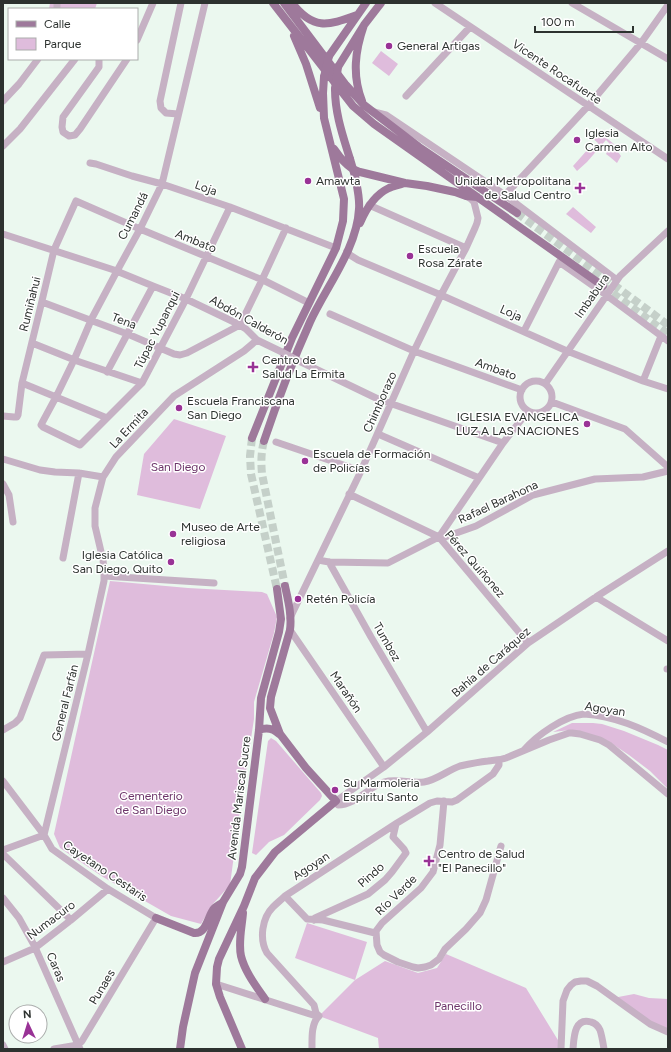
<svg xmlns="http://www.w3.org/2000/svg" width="671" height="1052" viewBox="0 0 671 1052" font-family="Figtree,sans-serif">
	<rect width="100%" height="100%" fill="#ebf8ef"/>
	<path fill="#dfbcdc" d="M50,3H97L95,9H49Z
		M381,51L398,64L389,76L372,63Z
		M598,131L615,145L613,148L618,152L621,156L617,163L610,157L606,154L607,152L605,150L610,144L606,140L587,162L577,171L573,166L589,148L594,149L597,147L598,143L592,138Z
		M573,207L596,227L591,233L566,214Z
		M174,419L226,436L200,509L137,495L144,454Z
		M110,581L188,588L262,592L267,594L277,617L274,633L254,702V719L240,810L230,885L212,905L201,924L171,916L103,877L60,848L54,834Z
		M572,723H593L602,724L624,731L658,745L668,750V789L650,771L629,755L608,741L570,730L553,732Z
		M271,738L276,741L321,793L322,796L320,800L284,835L269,842L256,855L252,853L268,741Z
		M307,923L367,942L355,980L385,961L418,973L437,968L446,954L526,988L561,1045V1049H379L378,1038L319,1016L355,980L295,958Z
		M634,994L649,998L668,999V1032L613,998Z"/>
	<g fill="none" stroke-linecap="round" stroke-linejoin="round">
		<path stroke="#c5d0c9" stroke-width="8" stroke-dasharray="8 4" stroke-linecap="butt" d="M517,213L668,325
			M603,286L668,334
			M252,438L250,456L251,474L277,589
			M264,441C261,452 261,463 262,474L285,586"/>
		<path stroke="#c6b1c4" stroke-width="7" d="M205,3L162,184L140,229L117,271L92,318L74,360L56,397L42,423L41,425L43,427L80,445L142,383L185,301L230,207
			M435,3L668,159
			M572,3L668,59
			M57,9V3
			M137,40L153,3
			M99,59V67L63,117L62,127L63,132L69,136L75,135L80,129L127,59
			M406,96L470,27
			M3,101L19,84L38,59
			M374,112L386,115L505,195L617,280
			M178,114L166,113L161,108L160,101L181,3
			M3,146L20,129L75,59
			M90,163L96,164L132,176L162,184L230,207L336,248
			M505,195L588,106L641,43L668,5
			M369,205L466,248
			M3,234L114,270L153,286L186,299L236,323L246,329L257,340L284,353
			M347,251L350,255L358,260L441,295L567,351L643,381L668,389
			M42,302L130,335L174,354L180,355L187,353L240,325
			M330,314L414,351L522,390
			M240,325L262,280L286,228
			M524,331L559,262L606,295L668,341
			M32,343L77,361L142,383
			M299,361L378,399L503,443
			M107,372L153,286
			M643,381L661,336
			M520 397a16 16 0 1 1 32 0a16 16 0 1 1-32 0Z
			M22,383L107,418
			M545,384L620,276L668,231
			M552,402L625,429L668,467
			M3,416L14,417H17L18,415L22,383L41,305L54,250L76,201L140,229L265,281L307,302
			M378,434L479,478
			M276,442L361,471
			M3,459L40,470L55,472L79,473L103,477
			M3,484L9,495L13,522
			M349,494L439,537L528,643
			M439,537L503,443L528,411
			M668,551L599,595L528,643L427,732L384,767L336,801L338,805C356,805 368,787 384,782C397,778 411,784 424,782C437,780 448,770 460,766C469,764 479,762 488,761C494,760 500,760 506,758L549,740L569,733H572L580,734L600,740L609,745L668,794
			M63,558L79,473
			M318,560L329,562L388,563L439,537H445L476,526L533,495L595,479L643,477L668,471
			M329,562L371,637L427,732
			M104,576L214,583
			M596,597L668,641
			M290,618L361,471L414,351L441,295L466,248L475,228L477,223L478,218L474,202L471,199L466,196
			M290,630L384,767
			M667,669H668
			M3,730L15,723L20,718L44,655L88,654
			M524,750C537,735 564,716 584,714C615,716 641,728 668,742
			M3,781L44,835L52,849L108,889L156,918L82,1041L78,1045L54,1049
			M444,801L440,845L433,872L421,888L382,923L376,931L377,945L380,952L384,955L398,962L413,967L418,968L425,967L431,965L439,959L445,949L466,929L480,913L486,900L501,846
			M44,835L88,654L104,581V570L103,560L95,526V508L103,477L105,474L116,457L174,396L244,351L257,340
			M3,850L44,835
			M3,854L71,920
			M285,896L307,919L323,920L375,933
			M3,898L19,918L34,945L80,1049
			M314,920L315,918L368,894L385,880L392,872L406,853L404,849L393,837L396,824
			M3,962L35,948L71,920L108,889
			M216,984L313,1015L319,1016
			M319,1016L316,1013L314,1005L267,953C259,939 262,918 273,907C277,903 281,900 285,896L397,823L430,803L437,801L452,802L457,800L493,774L499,765V760
			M3,1045L5,1049
			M312,1049C312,1039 311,1023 319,1016
			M561,1049L563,1001L567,990L571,985L575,982L581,981H587L597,986L650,1024L668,1032
			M573,1049C574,1038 574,1017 591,1022C595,1023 598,1026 600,1030C602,1036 603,1043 604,1049"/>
		<path stroke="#9e799b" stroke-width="8" d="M273,3L353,106L374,124L603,286
			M284,3L345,84L364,105L419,147L517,213
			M292,3C313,30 327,26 357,15
			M294,36L306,64L320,108
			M329,56L366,3
			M338,67L364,25L381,3
			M335,89C335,114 343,136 350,159
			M362,101C352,75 355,51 364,25
			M334,149C340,158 349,169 360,172L405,183L427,186L455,192L466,196L477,197
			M360,223C366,209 374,195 389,188C394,186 399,185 404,183
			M252,438L292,338L336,248L343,221L344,199L324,118L323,93L324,77
			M264,441C277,402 293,360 310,322C326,287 357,249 359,209C360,198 357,187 355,176
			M259,730C267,727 273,728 279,734
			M243,913C242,926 238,942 241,956C245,972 256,986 265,999
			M156,918L194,933C206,934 207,919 213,910C215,906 220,905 223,902
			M180,1049L183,1027L195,973L223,902L240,874L242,867L259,730L261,698L279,632L281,619L277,589
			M242,1049L220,997L216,984L217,967L219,959L244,906L255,878L275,852L336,801L306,768L280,734L270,708L271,697L290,630C292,615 288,600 285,586"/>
		<path stroke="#c6b1c4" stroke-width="7" d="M284,353L299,361"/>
		<path stroke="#9e799b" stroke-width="8" d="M324,77L329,56
			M335,89L338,67
			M350,159L355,176"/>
	</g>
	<g fill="#993296" stroke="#fff" stroke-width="1.5">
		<circle cx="389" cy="46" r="4"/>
		<circle cx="577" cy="140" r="4"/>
		<circle cx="308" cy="181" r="4"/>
		<path d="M578 182h4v4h4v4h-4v4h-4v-4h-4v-4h4z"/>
		<circle cx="410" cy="256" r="4"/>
		<path d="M251 361h4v4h4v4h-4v4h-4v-4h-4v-4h4z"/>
		<circle cx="179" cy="408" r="4"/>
		<circle cx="587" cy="424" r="4"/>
		<circle cx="305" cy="461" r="4"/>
		<circle cx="173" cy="534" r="4"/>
		<circle cx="171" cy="562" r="4"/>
		<circle cx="298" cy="599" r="4"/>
		<circle cx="335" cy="790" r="4"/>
		<path d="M427 855h4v4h4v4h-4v4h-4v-4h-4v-4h4z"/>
	</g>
	<g text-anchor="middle" stroke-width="3" stroke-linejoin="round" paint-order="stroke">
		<g font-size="12" fill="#2d322f" stroke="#fff" text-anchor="start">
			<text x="397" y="50">General Artigas</text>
			<text x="585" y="137">Iglesia<tspan x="585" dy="14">Carmen Alto</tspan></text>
			<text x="316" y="185">Amawta</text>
			<text x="571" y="185" text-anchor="end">Unidad Metropolitana<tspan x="571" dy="14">de Salud Centro</tspan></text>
			<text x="418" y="253">Escuela<tspan x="418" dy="14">Rosa Zárate</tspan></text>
			<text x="262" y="364">Centro de<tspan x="262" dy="14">Salud La Ermita</tspan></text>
			<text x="187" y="405">Escuela Franciscana<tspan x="187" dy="14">San Diego</tspan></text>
			<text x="579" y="421" text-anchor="end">IGLESIA EVANGELICA<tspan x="579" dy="14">LUZ A LAS NACIONES</tspan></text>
			<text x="313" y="458">Escuela de Formación<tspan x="313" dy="14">de Policías</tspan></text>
			<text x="181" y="531">Museo de Arte<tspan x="181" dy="14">religiosa</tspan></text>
			<text x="163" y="559" text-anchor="end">Iglesia Católica<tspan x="163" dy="14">San Diego, Quito</tspan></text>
			<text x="306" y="603">Retén Policía</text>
			<text x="343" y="787">Su Marmoleria<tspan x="343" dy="14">Espiritu Santo</tspan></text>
			<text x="438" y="858">Centro de Salud<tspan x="438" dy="14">"El Panecillo"</tspan></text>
		</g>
		<g font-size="12" fill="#2d322f" stroke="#fff">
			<text transform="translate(557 72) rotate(34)" y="4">Vicente Rocafuerte</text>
			<text transform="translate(206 188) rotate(19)" y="4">Loja</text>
			<text transform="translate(133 216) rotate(-63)" y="4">Cumandá</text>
			<text transform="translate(196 241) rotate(22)" y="4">Ambato</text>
			<text transform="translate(592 296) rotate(-55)" y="4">Imbabura</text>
			<text transform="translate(30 304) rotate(-76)" y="4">Rumiñahui</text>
			<text transform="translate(511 313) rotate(24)" y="4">Loja</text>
			<text transform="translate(249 320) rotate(29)" y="4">Abdón Calderón</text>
			<text transform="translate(124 321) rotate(21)" y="4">Tena</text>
			<text transform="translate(157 330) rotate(-63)" y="4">Túpac Yupanqui</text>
			<text transform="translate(496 369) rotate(20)" y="4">Ambato</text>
			<text transform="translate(380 402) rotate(-66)" y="4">Chimborazo</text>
			<text transform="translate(129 428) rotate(-47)" y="4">La Ermita</text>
			<text transform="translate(498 502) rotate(-25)" y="4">Rafael Barahona</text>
			<text transform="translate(475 564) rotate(49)" y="4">Pérez Quiñonez</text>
			<text transform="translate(387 642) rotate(60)" y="4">Tumbez</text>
			<text transform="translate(491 662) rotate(-41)" y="4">Bahía de Caráquez</text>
			<text transform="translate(346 692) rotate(56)" y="4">Marañón</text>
			<text transform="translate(65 703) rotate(-76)" y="4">General Farfán</text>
			<text transform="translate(605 709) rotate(9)" y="4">Agoyan</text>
			<text transform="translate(239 798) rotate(-83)" y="4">Avenida Mariscal Sucre</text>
			<text transform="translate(311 866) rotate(-33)" y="4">Agoyan</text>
			<text transform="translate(105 871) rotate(34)" y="4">Cayetano Cestaris</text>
			<text transform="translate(371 875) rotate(-41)" y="4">Pindo</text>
			<text transform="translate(396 895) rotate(-44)" y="4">Río Verde</text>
			<text transform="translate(51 920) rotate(-37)" y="4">Numacuro</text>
			<text transform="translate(56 967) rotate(67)" y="4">Caras</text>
			<text transform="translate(102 987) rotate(-59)" y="4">Punaes</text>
		</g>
		<g font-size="12" fill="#6d356a" stroke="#fff">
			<text x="178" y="471">San Diego</text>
			<text x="151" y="800">Cementerio<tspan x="151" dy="14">de San Diego</tspan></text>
			<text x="458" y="1010">Panecillo</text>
		</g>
	</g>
	<rect width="671" height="1052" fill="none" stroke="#2d322f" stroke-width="8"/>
	<rect x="8" y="8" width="130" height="52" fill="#ffffff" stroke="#abadac"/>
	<rect x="16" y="21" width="20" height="6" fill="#9e799b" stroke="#abadac"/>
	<text x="44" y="28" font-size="12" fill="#2d322f">Calle</text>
	<rect x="16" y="38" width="20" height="12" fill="#dfbcdc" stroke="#abadac"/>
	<text x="44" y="48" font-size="12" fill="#2d322f">Parque</text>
	<g transform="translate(28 1024) rotate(356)"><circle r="19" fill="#ffffff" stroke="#abadac"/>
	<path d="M0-3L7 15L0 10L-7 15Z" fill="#993296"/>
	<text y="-6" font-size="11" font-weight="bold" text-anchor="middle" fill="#2d322f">N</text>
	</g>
	<path d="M535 26v6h98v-6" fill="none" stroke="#2d322f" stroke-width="2"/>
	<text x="541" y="26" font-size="12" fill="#2d322f" stroke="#ffffff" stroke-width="3" paint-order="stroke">100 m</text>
</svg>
